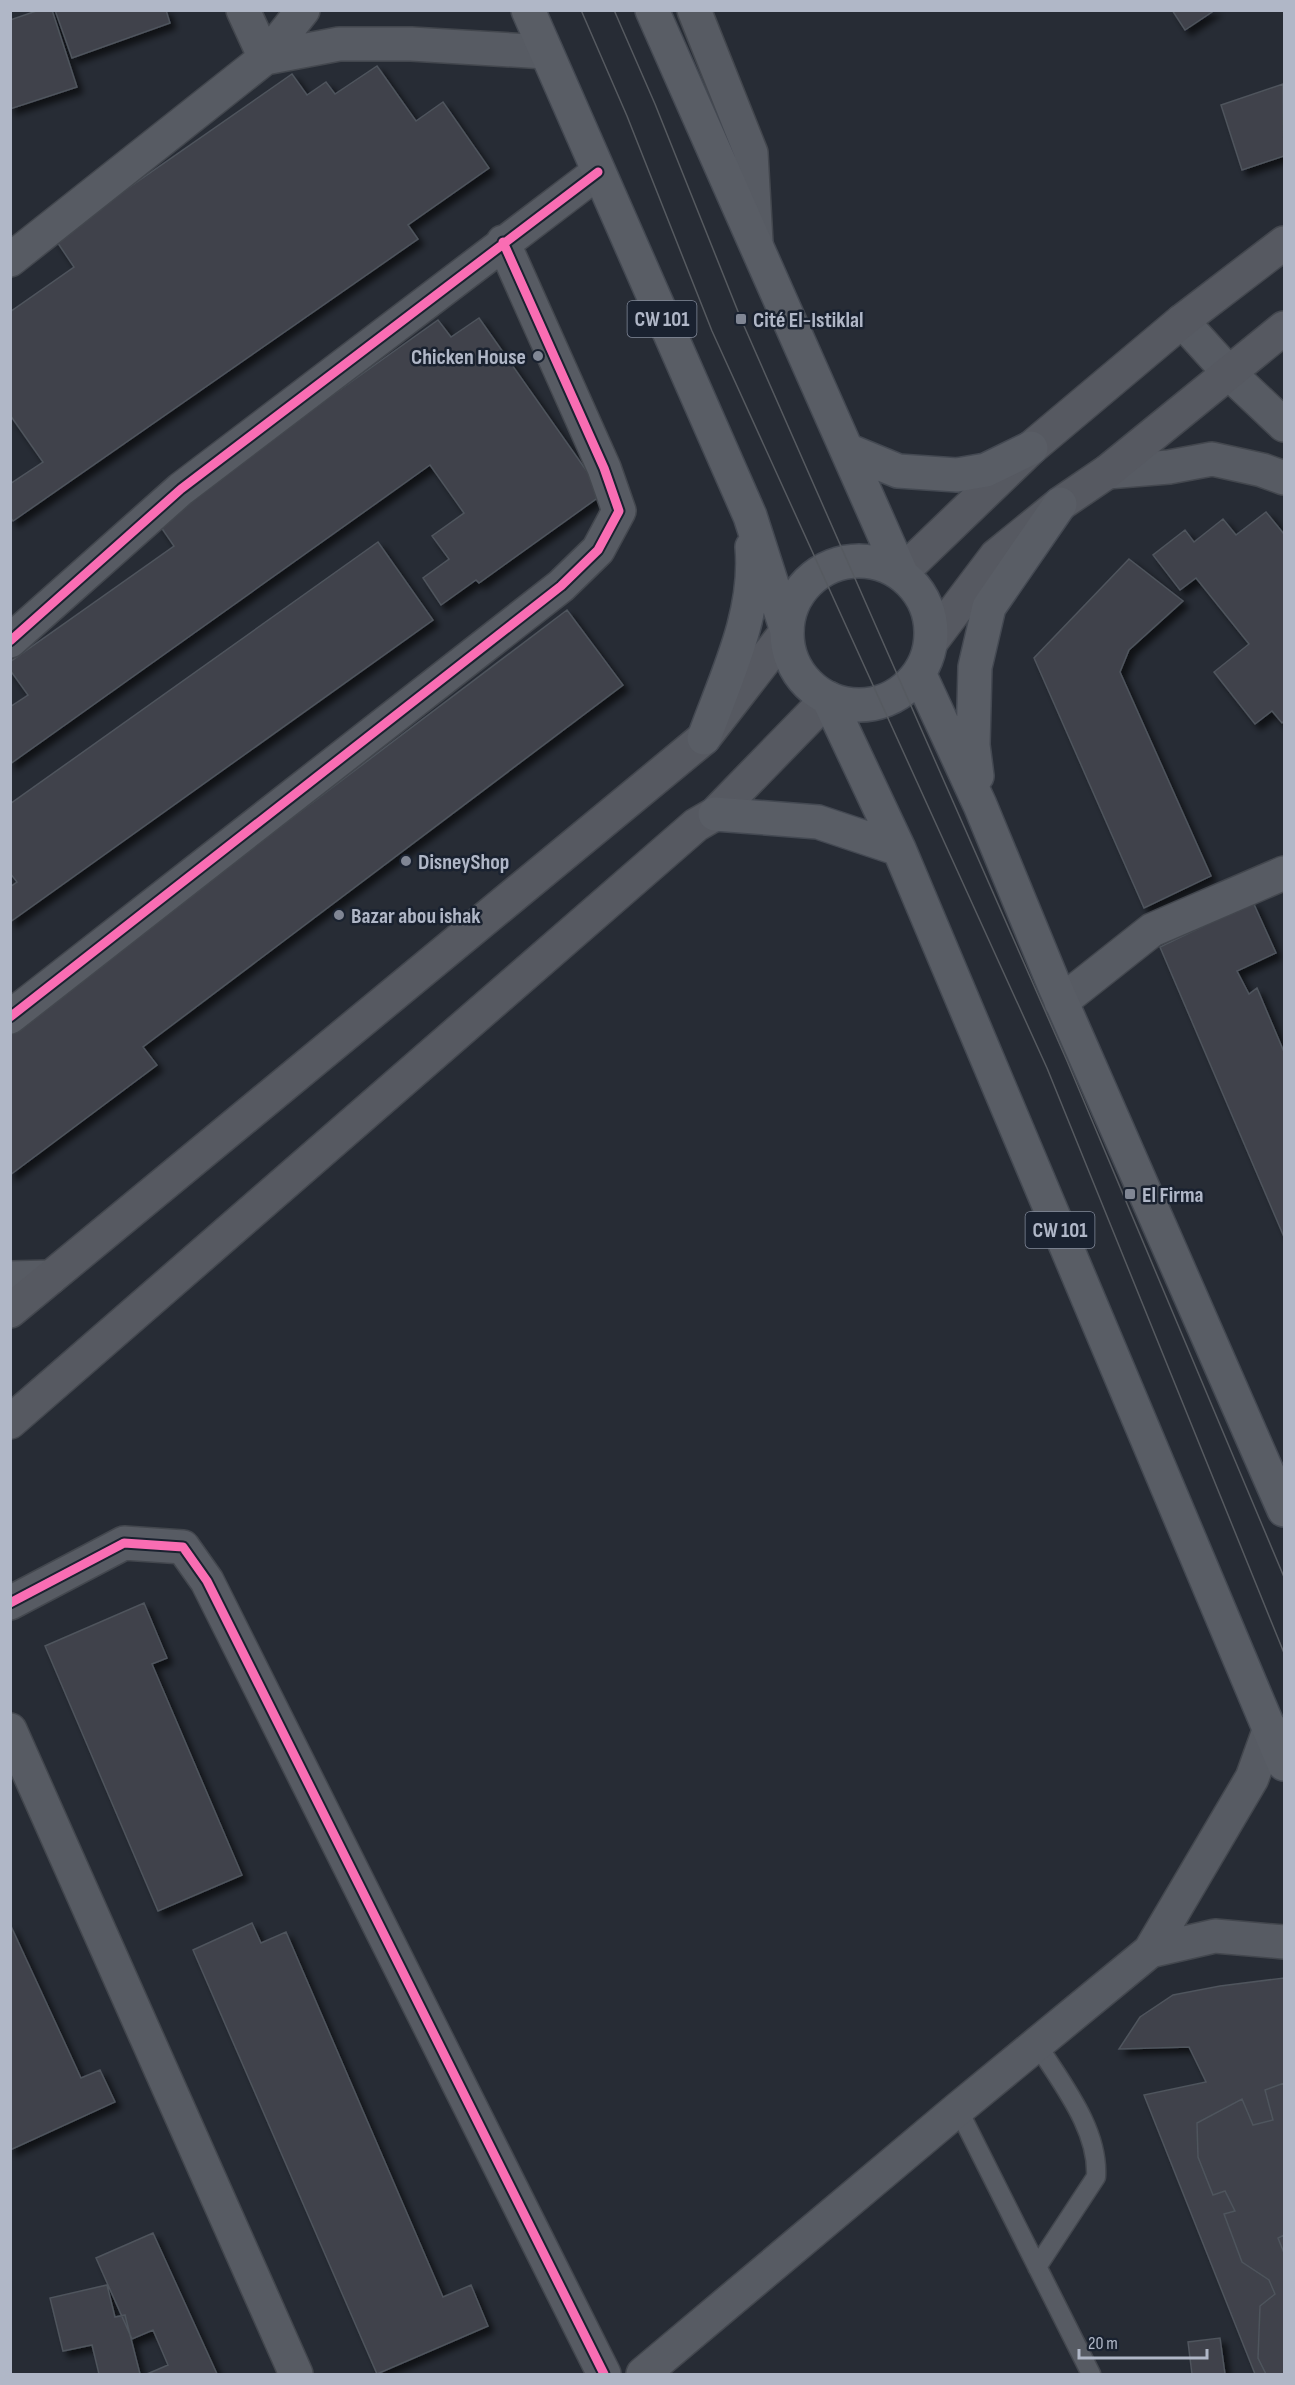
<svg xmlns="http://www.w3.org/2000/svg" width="1295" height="2385" viewBox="0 0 1295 2385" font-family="'Sofia Sans Condensed',sans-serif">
	<defs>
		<filter id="shadow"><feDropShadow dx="5.5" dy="5.5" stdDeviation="3" flood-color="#0009"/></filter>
	</defs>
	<rect width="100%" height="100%" fill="#272c35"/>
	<path fill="#3f434b" stroke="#4f545d" stroke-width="1.5" filter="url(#shadow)" d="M39,10H52L77,87L10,109V20Z
		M55,10H166L170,23L72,58Z
		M1172,10H1215L1185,30Z
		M377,66L416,121L443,102L489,168L408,225L418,239L13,521L10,517V484L43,462L10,415V312L74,267L55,239L292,74L307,95L326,82L335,94Z
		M1283,84L1284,156L1242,170L1221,105Z
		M479,318L603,494L479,583L476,580L441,605L423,578L449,559L432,536L464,513L430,465L10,764V707L28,695L10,670V662L174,546L154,517L279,433L438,320L451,337Z
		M1266,512L1284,534V721L1282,723L1272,711L1255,724L1214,672L1249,644L1196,578L1180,590L1153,555L1185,530L1194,542L1223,519L1236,535Z
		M378,542L433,620L10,922V887L17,882L10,873V804Z
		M1129,559L1183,601L1129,650L1120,672L1211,876L1144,908L1034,658Z
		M567,610L623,685L143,1047L157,1065L10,1175V1031Z
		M1253,902L1276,953L1237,971L1249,994L1257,988L1284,1052V1237L1160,947Z
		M144,1603L167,1658L152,1664L242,1875L158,1911L45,1646Z
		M252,1923L261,1943L286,1932L443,2297L471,2285L488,2326L377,2374L193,1950Z
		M10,1924L81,2078L100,2070L115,2102L10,2150Z
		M1284,1978V2374H1255L1144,2095L1206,2082L1189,2047L1119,2049L1140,2017L1173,1995L1220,1986Z
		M1284,2083V2235L1278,2238L1284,2253V2374H1266L1258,2358L1260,2306L1275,2294L1269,2280L1242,2262L1224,2214L1235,2211L1225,2191L1213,2195L1198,2157L1197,2123L1242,2099L1253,2125L1273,2120L1265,2090Z
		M153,2233L217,2374H147L168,2365L153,2330L132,2339L96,2258Z
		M107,2285L115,2317L125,2315L140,2374H99L92,2345L63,2351L50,2298Z
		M1220,2338L1225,2374H1192L1188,2342Z"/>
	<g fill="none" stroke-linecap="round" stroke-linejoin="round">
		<g stroke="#43474e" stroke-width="21">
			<path id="service" d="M958,2109L1091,2374
				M1037,2267L1096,2177C1099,2129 1061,2083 1037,2044"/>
		</g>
		<g stroke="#43474e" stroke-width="36">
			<path id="minor" d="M303,10L265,58L339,44H411L546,52
				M694,10L751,153L756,242
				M10,260L265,58L243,10
				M1182,321L1230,374L1284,425
				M1107,472L1169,467L1212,459L1262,470L1284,478
				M10,641L181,489L598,172
				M1061,1002L1152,930L1284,873
				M10,1017L561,586L598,550L619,511L604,468L503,242
				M10,1278L51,1277
				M10,1603L124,1543L183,1547L207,1581L604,2374
				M1270,1728L1252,1778L1150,1951L1215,1936L1284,1942
				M10,1730L296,2374
				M643,2374L958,2109L1150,1951"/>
		</g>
		<g stroke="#43474e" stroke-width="36">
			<path id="secondary" d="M901,573L1031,448L1182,321L1284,243
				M931,642L996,556L1060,504L1107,472L1284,328
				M10,1311L704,738L787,631
				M10,1422L696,825L715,814L828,698"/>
		</g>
		<g stroke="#444952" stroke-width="36">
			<path id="primary" d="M528,10L750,516L787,631
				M652,10L901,573
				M847,450L898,471L957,475L986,470L1031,448
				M787 633a72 72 0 1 1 144 0a72 72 0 1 1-144 0Z
				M919,673L980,805L1055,987L1284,1510
				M828,698L899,849L1284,1764
				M704,738C726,677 758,614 752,547
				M977,776L973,745L975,667L989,607L1060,504
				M715,814L818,822L899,849"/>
		</g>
		<use href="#service" stroke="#575b63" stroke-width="18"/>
		<use href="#minor" stroke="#575b63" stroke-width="33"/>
		<use href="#secondary" stroke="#565961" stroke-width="33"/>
		<use href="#primary" stroke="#595d65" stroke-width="33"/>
		<path stroke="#565a60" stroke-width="1.5" d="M581,10L627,116L712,331L1047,1068L1284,1653
			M614,10L655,104L741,319L1067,1061L1284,1577"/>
		<g stroke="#1a2230" stroke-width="13">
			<path id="cycleway" d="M10,641L181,489L598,172
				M10,1017L561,586L598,550L619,511L604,468L503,242
				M10,1603L124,1543L183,1547L207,1581L604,2374"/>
		</g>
		<use href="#cycleway" stroke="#f96db3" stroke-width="9"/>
	</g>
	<g fill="#808694" stroke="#1a2230" stroke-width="2">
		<rect x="735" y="313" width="12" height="12" rx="3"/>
		<circle cx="538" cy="356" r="6"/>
		<circle cx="406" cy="861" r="6"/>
		<circle cx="339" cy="915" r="6"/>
		<rect x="1124" y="1188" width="12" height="12" rx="3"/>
	</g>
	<g text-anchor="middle" stroke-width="5" stroke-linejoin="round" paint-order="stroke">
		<g fill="#1a2230" stroke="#838a9a" stroke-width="1.5">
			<rect x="627.5" y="301" width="69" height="36" rx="4.5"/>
			<rect x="1025.5" y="1212" width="69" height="36" rx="4.5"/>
		</g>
		<g font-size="21" font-weight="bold" fill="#b0b7c7">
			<text x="662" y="326">CW 101</text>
			<text x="1060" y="1237">CW 101</text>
		</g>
		<g font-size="22" font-weight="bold" fill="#b0b7c7" stroke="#1a2230" text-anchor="start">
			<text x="753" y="327">Cité El-Istiklal</text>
			<text x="526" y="364" text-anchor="end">Chicken House</text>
			<text x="418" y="869">DisneyShop</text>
			<text x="351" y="923">Bazar abou ishak</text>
			<text x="1142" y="1202">El Firma</text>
		</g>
	</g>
	<rect width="1295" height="2385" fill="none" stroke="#b0b7c7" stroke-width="24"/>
	<path d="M1079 2349v9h128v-9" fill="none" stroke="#b0b7c7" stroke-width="3"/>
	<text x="1088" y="2349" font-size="18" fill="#b0b7c7" stroke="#1a2230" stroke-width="4.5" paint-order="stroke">20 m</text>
</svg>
